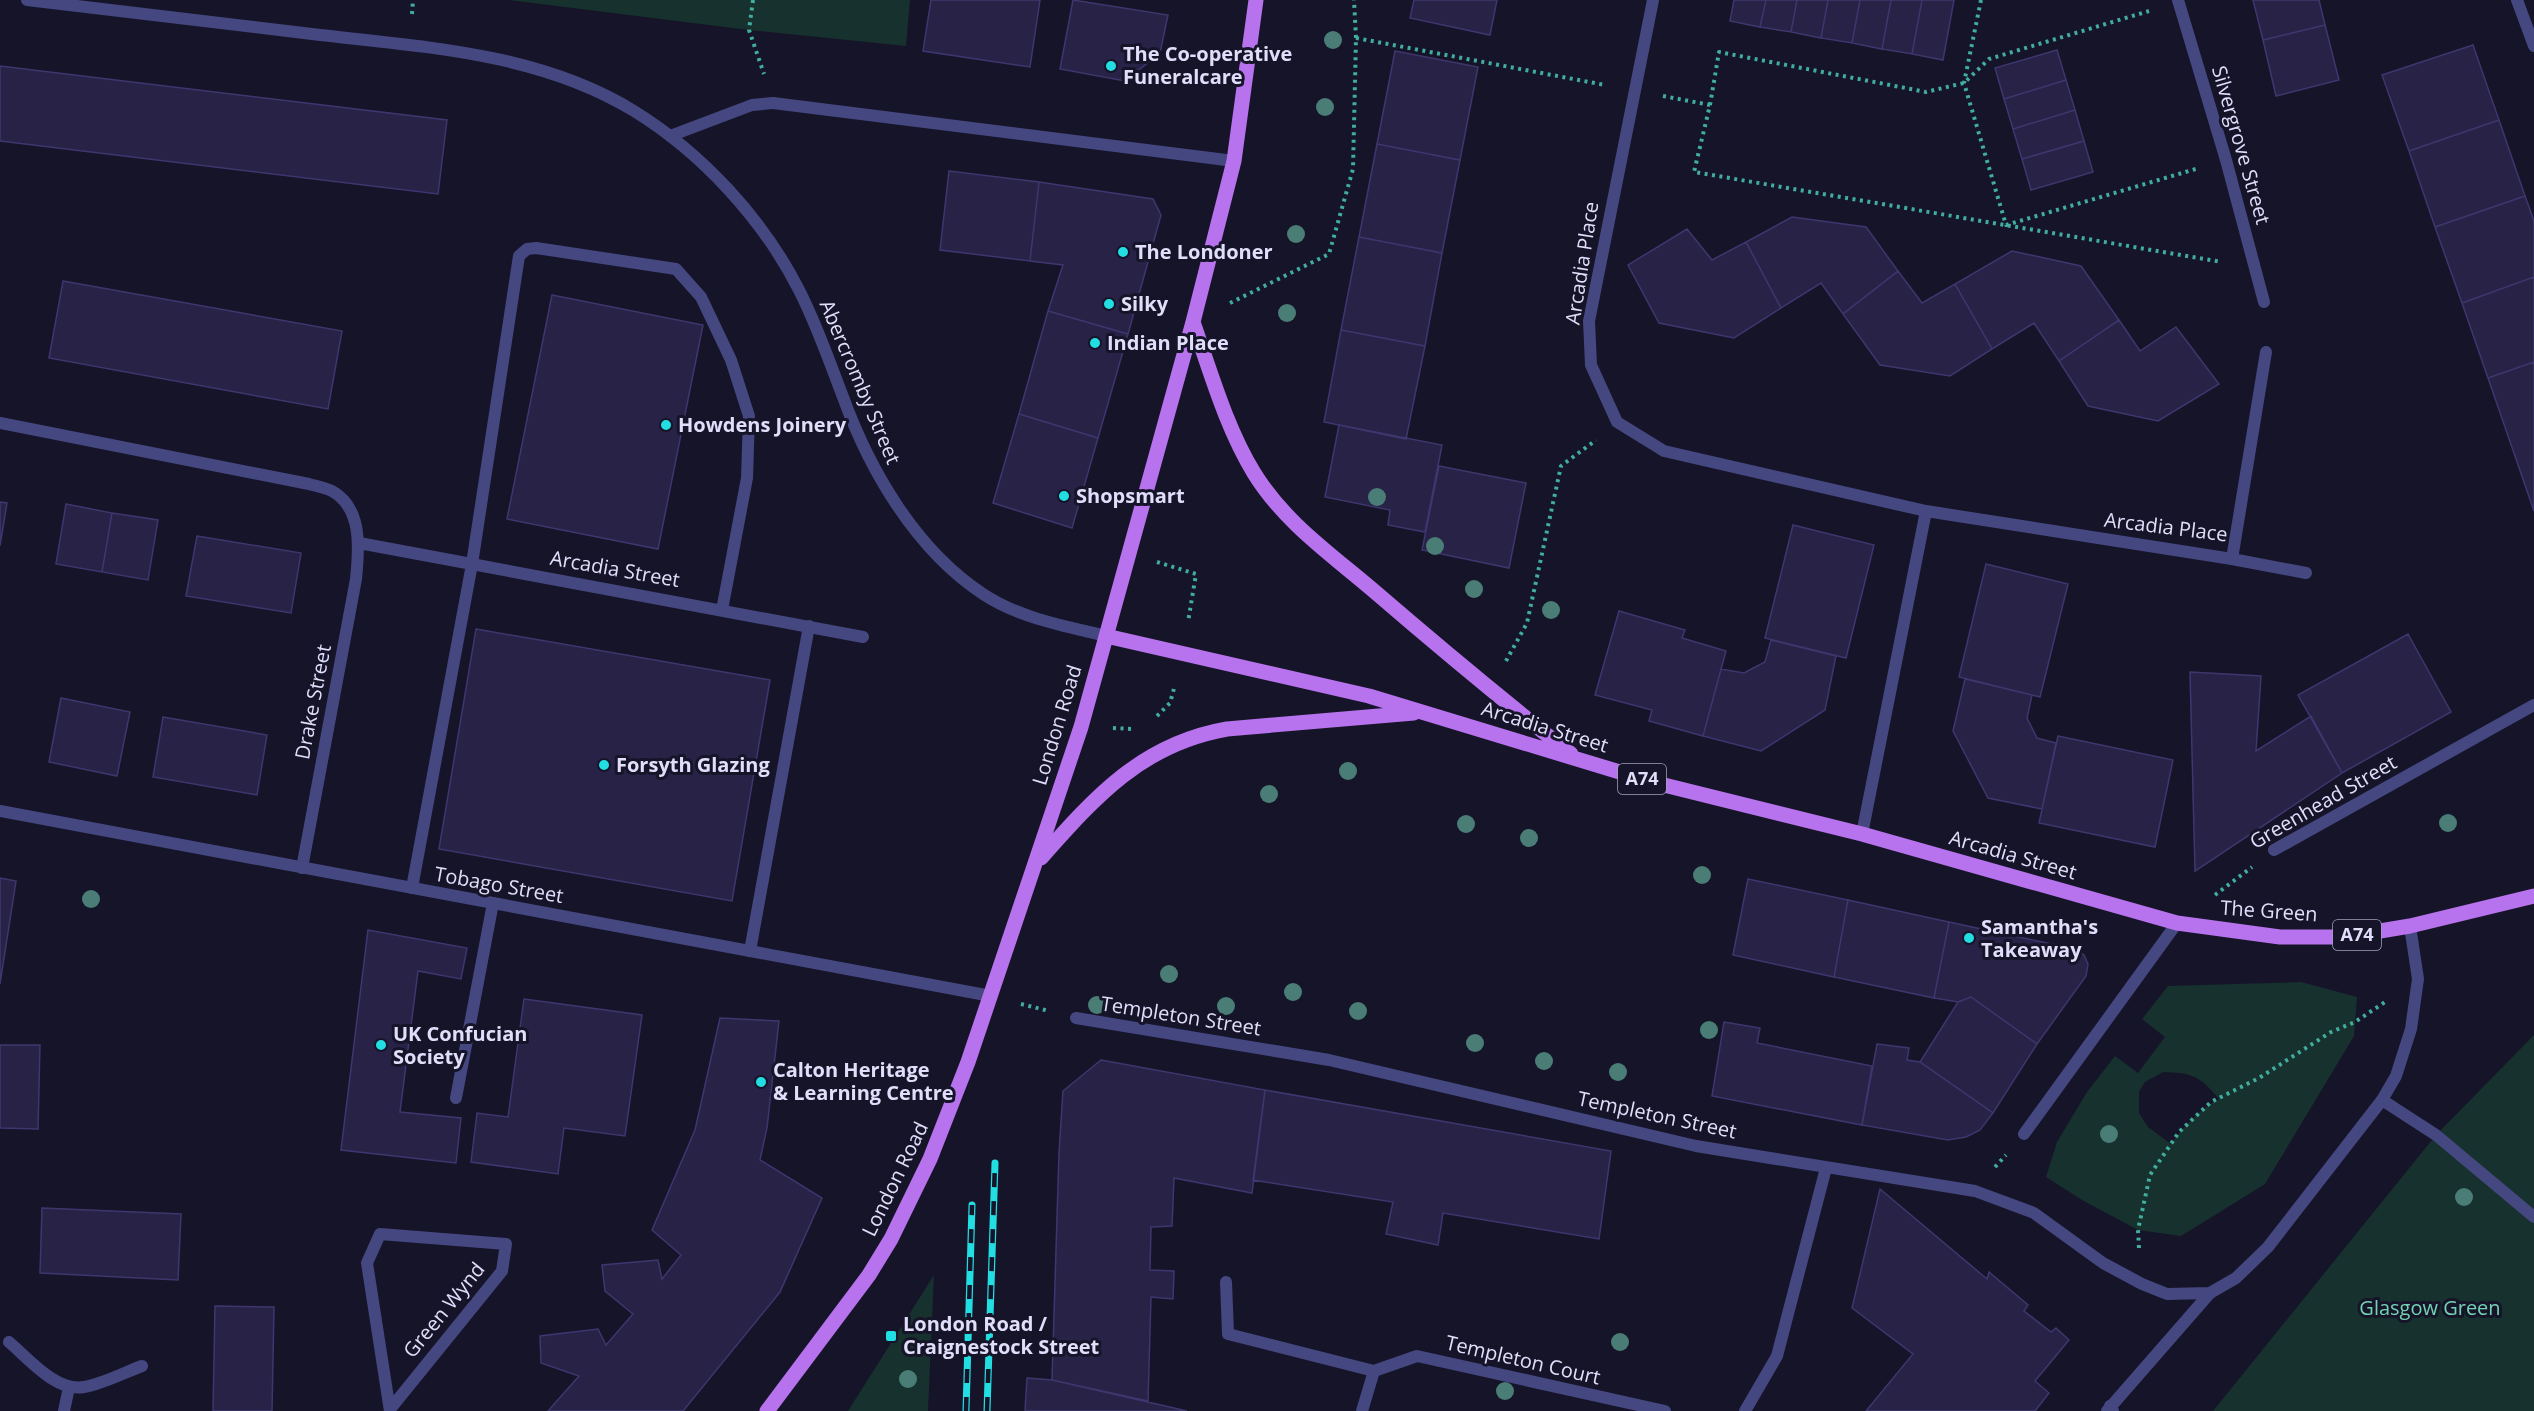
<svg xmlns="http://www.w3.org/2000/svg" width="2534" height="1411" viewBox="0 0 2534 1411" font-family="'Open Sans',sans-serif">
	<rect width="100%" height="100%" fill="#161428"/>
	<path fill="#17312e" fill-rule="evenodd" d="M509,0H910L906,46L749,30Z
		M2301,982L2357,997L2354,1036L2265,1184L2181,1236L2138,1230L2082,1200L2046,1177L2057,1142L2087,1092L2115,1056L2138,1073L2165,1037L2142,1019L2168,986ZM2163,1072C2192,1073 2199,1075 2219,1099C2201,1108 2183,1127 2171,1144L2148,1127L2139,1113V1092L2145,1082Z
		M2534,1035V1411H2213L2436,1135Z
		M934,1275L928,1411H848Z"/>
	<path fill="#272246" stroke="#3e376f" stroke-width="1.5" d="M931,0H1040L1030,67L923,51Z
		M1073,0L1168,15L1160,53L1125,81L1060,69Z
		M1414,0H1497L1490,35L1410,18Z
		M1734,0H1766L1760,27L1730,21Z
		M1766,0H1797L1791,32L1760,27Z
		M1797,0H1828L1821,38L1791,32Z
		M1828,0H1860L1852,43L1821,38Z
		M1860,0H1891L1882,49L1852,43Z
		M1891,0H1922L1912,54L1882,49Z
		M1922,0H1954L1943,60L1912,54Z
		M2253,0H2319L2325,25L2263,40Z
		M2325,25L2339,80L2276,96L2263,40Z
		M2473,45L2499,120L2409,151L2382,75Z
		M2057,50L2066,80L2004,99L1995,68Z
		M1395,51L1478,67L1460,160L1377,144Z
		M0,66L447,120L438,194L0,141Z
		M2066,80L2075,110L2013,129L2004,99Z
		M2075,110L2084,141L2022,159L2013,129Z
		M2499,120L2525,196L2435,227L2409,151Z
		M2084,141L2093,172L2031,190L2022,159Z
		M1377,144L1460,160L1442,253L1359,237Z
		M949,171L1039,182L1030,261L940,250Z
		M1039,182L1153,199L1161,215L1128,334L1048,311L1063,265L1030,261Z
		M2525,196L2534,221V277L2462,303L2435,227Z
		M1792,217L1866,227L1898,271L1843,314L1821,283L1781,308L1746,242Z
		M1687,229L1712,260L1746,242L1781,308L1734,338L1659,323L1628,265Z
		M1359,237L1442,253L1425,346L1341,330Z
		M2012,251L2081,266L2119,320L2059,361L2034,323L1992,349L1955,284Z
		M1898,271L1922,303L1955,284L1992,349L1950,376L1880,365L1843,314Z
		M2534,277V362L2488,378L2462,303Z
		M63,281L342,331L328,409L49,358Z
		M552,295L703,325L658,549L507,519Z
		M1048,311L1128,334L1098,438L1019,414Z
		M2119,320L2140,351L2176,327L2219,384L2158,421L2088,406L2059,361Z
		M1341,330L1425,346L1406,439L1324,422Z
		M2534,362V511L2488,378Z
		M1019,414L1098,438L1072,528L993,503Z
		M1339,425L1442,445L1425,532L1388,525L1390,510L1325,497Z
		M1439,466L1526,483L1509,568L1422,550Z
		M0,502L7,503L0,546Z
		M66,504L112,513L102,572L56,564Z
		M112,513L158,520L148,580L102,572Z
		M1793,525L1874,545L1846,658L1765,638Z
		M197,536L301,553L291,613L186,596Z
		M1986,564L2068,584L2040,697L1959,677Z
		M1619,611L1685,630L1682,638L1726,651L1703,736L1649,721L1652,710L1595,695Z
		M476,629L770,680L732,901L439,849Z
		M2408,634L2451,712L2342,773L2298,695Z
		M1771,640L1836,656L1825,710L1761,751L1703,736L1721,669L1744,673L1765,662Z
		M2190,672L2261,676L2256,751L2311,716L2342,773L2195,871Z
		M1965,679L2032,695L2027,718L2037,738L2056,743L2042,809L1988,798L1953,731Z
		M61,698L130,712L117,776L49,762Z
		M163,717L267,735L257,795L153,777Z
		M2058,736L2173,760L2155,847L2039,823Z
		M0,878L16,881L0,984Z
		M1748,879L1848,900L1834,977L1733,955Z
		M1848,900L1949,922L1934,998L1834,977Z
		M1949,922L2075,949L2084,955L2088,964L2086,976L2037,1044L1971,997L1958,1002L1934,998Z
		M368,930L467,948L461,979L418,971L400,1112L461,1118L456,1163L341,1150Z
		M1971,997L2037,1044L1993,1113L1920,1062L1958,1002Z
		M524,999L642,1015L625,1136L564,1128L558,1174L471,1162L477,1113L508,1117Z
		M720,1018L779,1021L767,1128L760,1160L822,1198L780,1292L683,1411H548L579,1376L541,1363L540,1336L598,1329L606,1345L633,1314L605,1291L602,1265L658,1260L662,1279L681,1255L652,1230L695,1130Z
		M1724,1022L1760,1028L1757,1043L1872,1066L1862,1125L1712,1096Z
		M1877,1044L1909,1048L1907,1060L1920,1062L1993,1113L1980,1130L1966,1137L1948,1140L1862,1125Z
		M0,1045H40L38,1129L0,1128Z
		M1101,1060L1265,1090L1252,1193L1174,1178L1172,1226L1151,1227L1150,1270L1174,1271L1173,1299L1151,1297L1148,1401L1052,1380L1059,1153L1063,1091Z
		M1265,1090L1611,1151L1599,1239L1443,1213L1438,1245L1386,1234L1393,1202L1253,1180Z
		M1880,1189L1987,1279L1989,1272L2028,1305L2024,1311L2051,1332L2056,1328L2069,1340L2035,1381L2049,1393L2035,1411H1866L1913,1354L1852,1308Z
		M42,1208L181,1214L178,1280L40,1273Z
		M215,1306L274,1307L272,1411H213Z
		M1027,1378L1052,1380L1187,1411H1025Z"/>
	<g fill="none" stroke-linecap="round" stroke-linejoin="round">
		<path stroke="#40ad9e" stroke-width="4" stroke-dasharray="3 4.5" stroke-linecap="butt" d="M753,0L749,30L764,74
			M1981,0L1964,83L2006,225L2199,168
			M412,14L413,0
			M1356,38L1605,85
			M1663,96L1710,105L1694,172L2222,262
			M1710,105L1719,52L1926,92L1964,83L1989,59L2149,11
			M1230,303L1329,254L1353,169L1356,38L1354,0
			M1157,562L1196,574L1188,622
			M1506,661L1527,623L1561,466L1596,440
			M1157,716L1170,703L1175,685
			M1113,728L1133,729
			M2215,895L2252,867
			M1021,1004L1049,1011
			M1995,1167L2006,1155
			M2139,1248L2138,1230L2150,1175L2179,1132L2211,1102L2259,1078L2331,1032L2355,1022L2385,1002"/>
		<path stroke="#454781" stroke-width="12" d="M0,423L309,484C316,486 325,488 332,491C363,508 359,550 356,579L302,868
			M359,543L863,637
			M2232,559L2306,573
			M412,888L472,564L519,256L527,249L536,248L676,269L701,297L731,360L749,416L747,478L722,610
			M750,951L809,626
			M456,1098L493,903
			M2382,1100L2436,1135L2534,1217
			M1226,1282L1228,1334L1374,1371
			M390,1411L367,1263L380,1234L506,1244L502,1271L391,1408
			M1362,1411L1374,1371L1417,1356L1665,1411
			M1745,1411L1777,1356L1826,1168
			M2107,1411L2210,1293"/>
		<path stroke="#454781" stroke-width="12" d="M670,136L752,105L773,103
			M2110,1406L2113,1411"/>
		<path stroke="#454781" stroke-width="12" d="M1653,0L1589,321L1591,365L1617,422L1664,451L1926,511L2232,559L2266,352
			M2178,0L2226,160L2264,302
			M2517,0L2534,46
			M773,103L1234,161
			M0,811L991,996
			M1862,834L1926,511
			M2274,850L2534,705
			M1076,1018L1329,1060L1696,1146L1975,1191L2034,1213L2103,1263L2142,1284L2167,1294L2210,1293L2236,1278L2268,1247L2382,1100L2396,1076L2411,1029L2418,979L2410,926
			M2024,1134L2177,923
			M9,1342C29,1359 56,1392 84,1387C103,1384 123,1373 142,1366
			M64,1411L69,1387"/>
		<path stroke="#454781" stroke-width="12" d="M27,0C122,11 217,22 312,34C422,47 538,52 634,111C702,153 763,219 799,290C817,325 829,361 843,397C870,471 916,550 983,594C1019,618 1065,626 1106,636"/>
		<path stroke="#b773ed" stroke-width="15" d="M1193,322C1211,373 1226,427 1254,473C1284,522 1332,555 1374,591C1439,647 1504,701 1571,754
			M1106,636L1369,696L1656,783L1862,834L2177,923L2280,937H2344L2410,926L2534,896
			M1041,858C1096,796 1142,744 1227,729L1414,713
			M767,1411L869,1275L891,1239L930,1159L968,1062L1081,727L1193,322L1234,161L1256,0"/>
		<g stroke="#22dee3" stroke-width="7">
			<path id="rail" d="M966,1411L972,1205
				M987,1411L995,1163"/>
		</g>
		<use href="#rail" stroke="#161428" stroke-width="4.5" stroke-dasharray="14" stroke-linecap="butt"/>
	</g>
	<g fill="#497d75">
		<circle cx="1333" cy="40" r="9"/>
		<circle cx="1325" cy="107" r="9"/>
		<circle cx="1296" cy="234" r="9"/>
		<circle cx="1287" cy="313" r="9"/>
		<circle cx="1377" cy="497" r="9"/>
		<circle cx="1435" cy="546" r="9"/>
		<circle cx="1474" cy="589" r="9"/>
		<circle cx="1551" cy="610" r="9"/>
		<circle cx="1348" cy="771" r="9"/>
		<circle cx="1269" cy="794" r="9"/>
		<circle cx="2448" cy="823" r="9"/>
		<circle cx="1466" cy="824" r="9"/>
		<circle cx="1529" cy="838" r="9"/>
		<circle cx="1702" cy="875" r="9"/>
		<circle cx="91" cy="899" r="9"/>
		<circle cx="1169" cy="974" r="9"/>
		<circle cx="1293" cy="992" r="9"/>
		<circle cx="1097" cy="1005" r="9"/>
		<circle cx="1226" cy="1006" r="9"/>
		<circle cx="1358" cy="1011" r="9"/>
		<circle cx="1709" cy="1030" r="9"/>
		<circle cx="1475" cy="1043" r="9"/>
		<circle cx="1544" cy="1061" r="9"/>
		<circle cx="1618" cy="1072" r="9"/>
		<circle cx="2109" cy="1134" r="9"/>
		<circle cx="2464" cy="1197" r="9"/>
		<circle cx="1620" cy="1342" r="9"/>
		<circle cx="908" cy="1379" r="9"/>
		<circle cx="1505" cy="1391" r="9"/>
	</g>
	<g fill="#22dee3" stroke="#161428" stroke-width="2">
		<circle cx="1111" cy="66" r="6"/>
		<circle cx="1123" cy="252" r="6"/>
		<circle cx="1109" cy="304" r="6"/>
		<circle cx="1095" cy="343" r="6"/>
		<circle cx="666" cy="425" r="6"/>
		<circle cx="1064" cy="496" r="6"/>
		<circle cx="604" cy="765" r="6"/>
		<circle cx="1969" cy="938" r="6"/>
		<circle cx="381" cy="1045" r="6"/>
		<circle cx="761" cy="1082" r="6"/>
		<rect x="885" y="1330" width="12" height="12" rx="3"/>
	</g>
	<g text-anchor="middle" stroke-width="6" stroke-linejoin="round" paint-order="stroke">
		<g fill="#161428" stroke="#a3a1bc" stroke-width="1.5">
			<rect x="1618" y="764" width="48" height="30" rx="4.5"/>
			<rect x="2333" y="920" width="48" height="30" rx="4.5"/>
		</g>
		<g font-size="18" font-weight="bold" fill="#e0defb">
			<text x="1642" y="785">A74</text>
			<text x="2357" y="941">A74</text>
		</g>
		<g font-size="20" font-weight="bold" fill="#e0defb" stroke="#161428" text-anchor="start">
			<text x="1123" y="61">The Co-operative<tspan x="1123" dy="23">Funeralcare</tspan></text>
			<text x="1135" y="259">The Londoner</text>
			<text x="1121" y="311">Silky</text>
			<text x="1107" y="350">Indian Place</text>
			<text x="678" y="432">Howdens Joinery</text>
			<text x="1076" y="503">Shopsmart</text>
			<text x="616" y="772">Forsyth Glazing</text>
			<text x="1981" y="934">Samantha's<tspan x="1981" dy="23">Takeaway</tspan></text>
			<text x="393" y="1041">UK Confucian<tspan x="393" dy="23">Society</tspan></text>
			<text x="773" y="1077">Calton Heritage<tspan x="773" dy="23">&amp; Learning Centre</tspan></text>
			<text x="903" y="1331">London Road /<tspan x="903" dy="23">Craignestock Street</tspan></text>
		</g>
		<g font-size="20" fill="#e0defb" stroke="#161428">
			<text transform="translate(2241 145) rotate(74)" y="7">Silvergrove Street</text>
			<text transform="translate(1582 263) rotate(-81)" y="7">Arcadia Place</text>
			<text transform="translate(860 382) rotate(67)" y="7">Abercromby Street</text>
			<text transform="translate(2166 527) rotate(7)" y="7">Arcadia Place</text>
			<text transform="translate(615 569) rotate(10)" y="7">Arcadia Street</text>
			<text transform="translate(313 702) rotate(-79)" y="7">Drake Street</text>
			<text transform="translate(1057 725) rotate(-73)" y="7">London Road</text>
			<text transform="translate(1545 727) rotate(17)" y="7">Arcadia Street</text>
			<text transform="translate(2323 802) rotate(-30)" y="7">Greenhead Street</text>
			<text transform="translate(2013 855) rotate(16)" y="7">Arcadia Street</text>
			<text transform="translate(499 885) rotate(10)" y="7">Tobago Street</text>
			<text transform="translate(2269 911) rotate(4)" y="7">The Green</text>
			<text transform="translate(1181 1016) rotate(9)" y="7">Templeton Street</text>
			<text transform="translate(1657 1115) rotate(12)" y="7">Templeton Street</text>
			<text transform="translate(895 1179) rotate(-64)" y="7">London Road</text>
			<text transform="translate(444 1310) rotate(-51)" y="7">Green Wynd</text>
			<text transform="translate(1523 1360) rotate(13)" y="7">Templeton Court</text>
		</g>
		<g font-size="20" fill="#72d3b4" stroke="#161428">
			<text x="2430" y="1315">Glasgow Green</text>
		</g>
	</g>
</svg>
